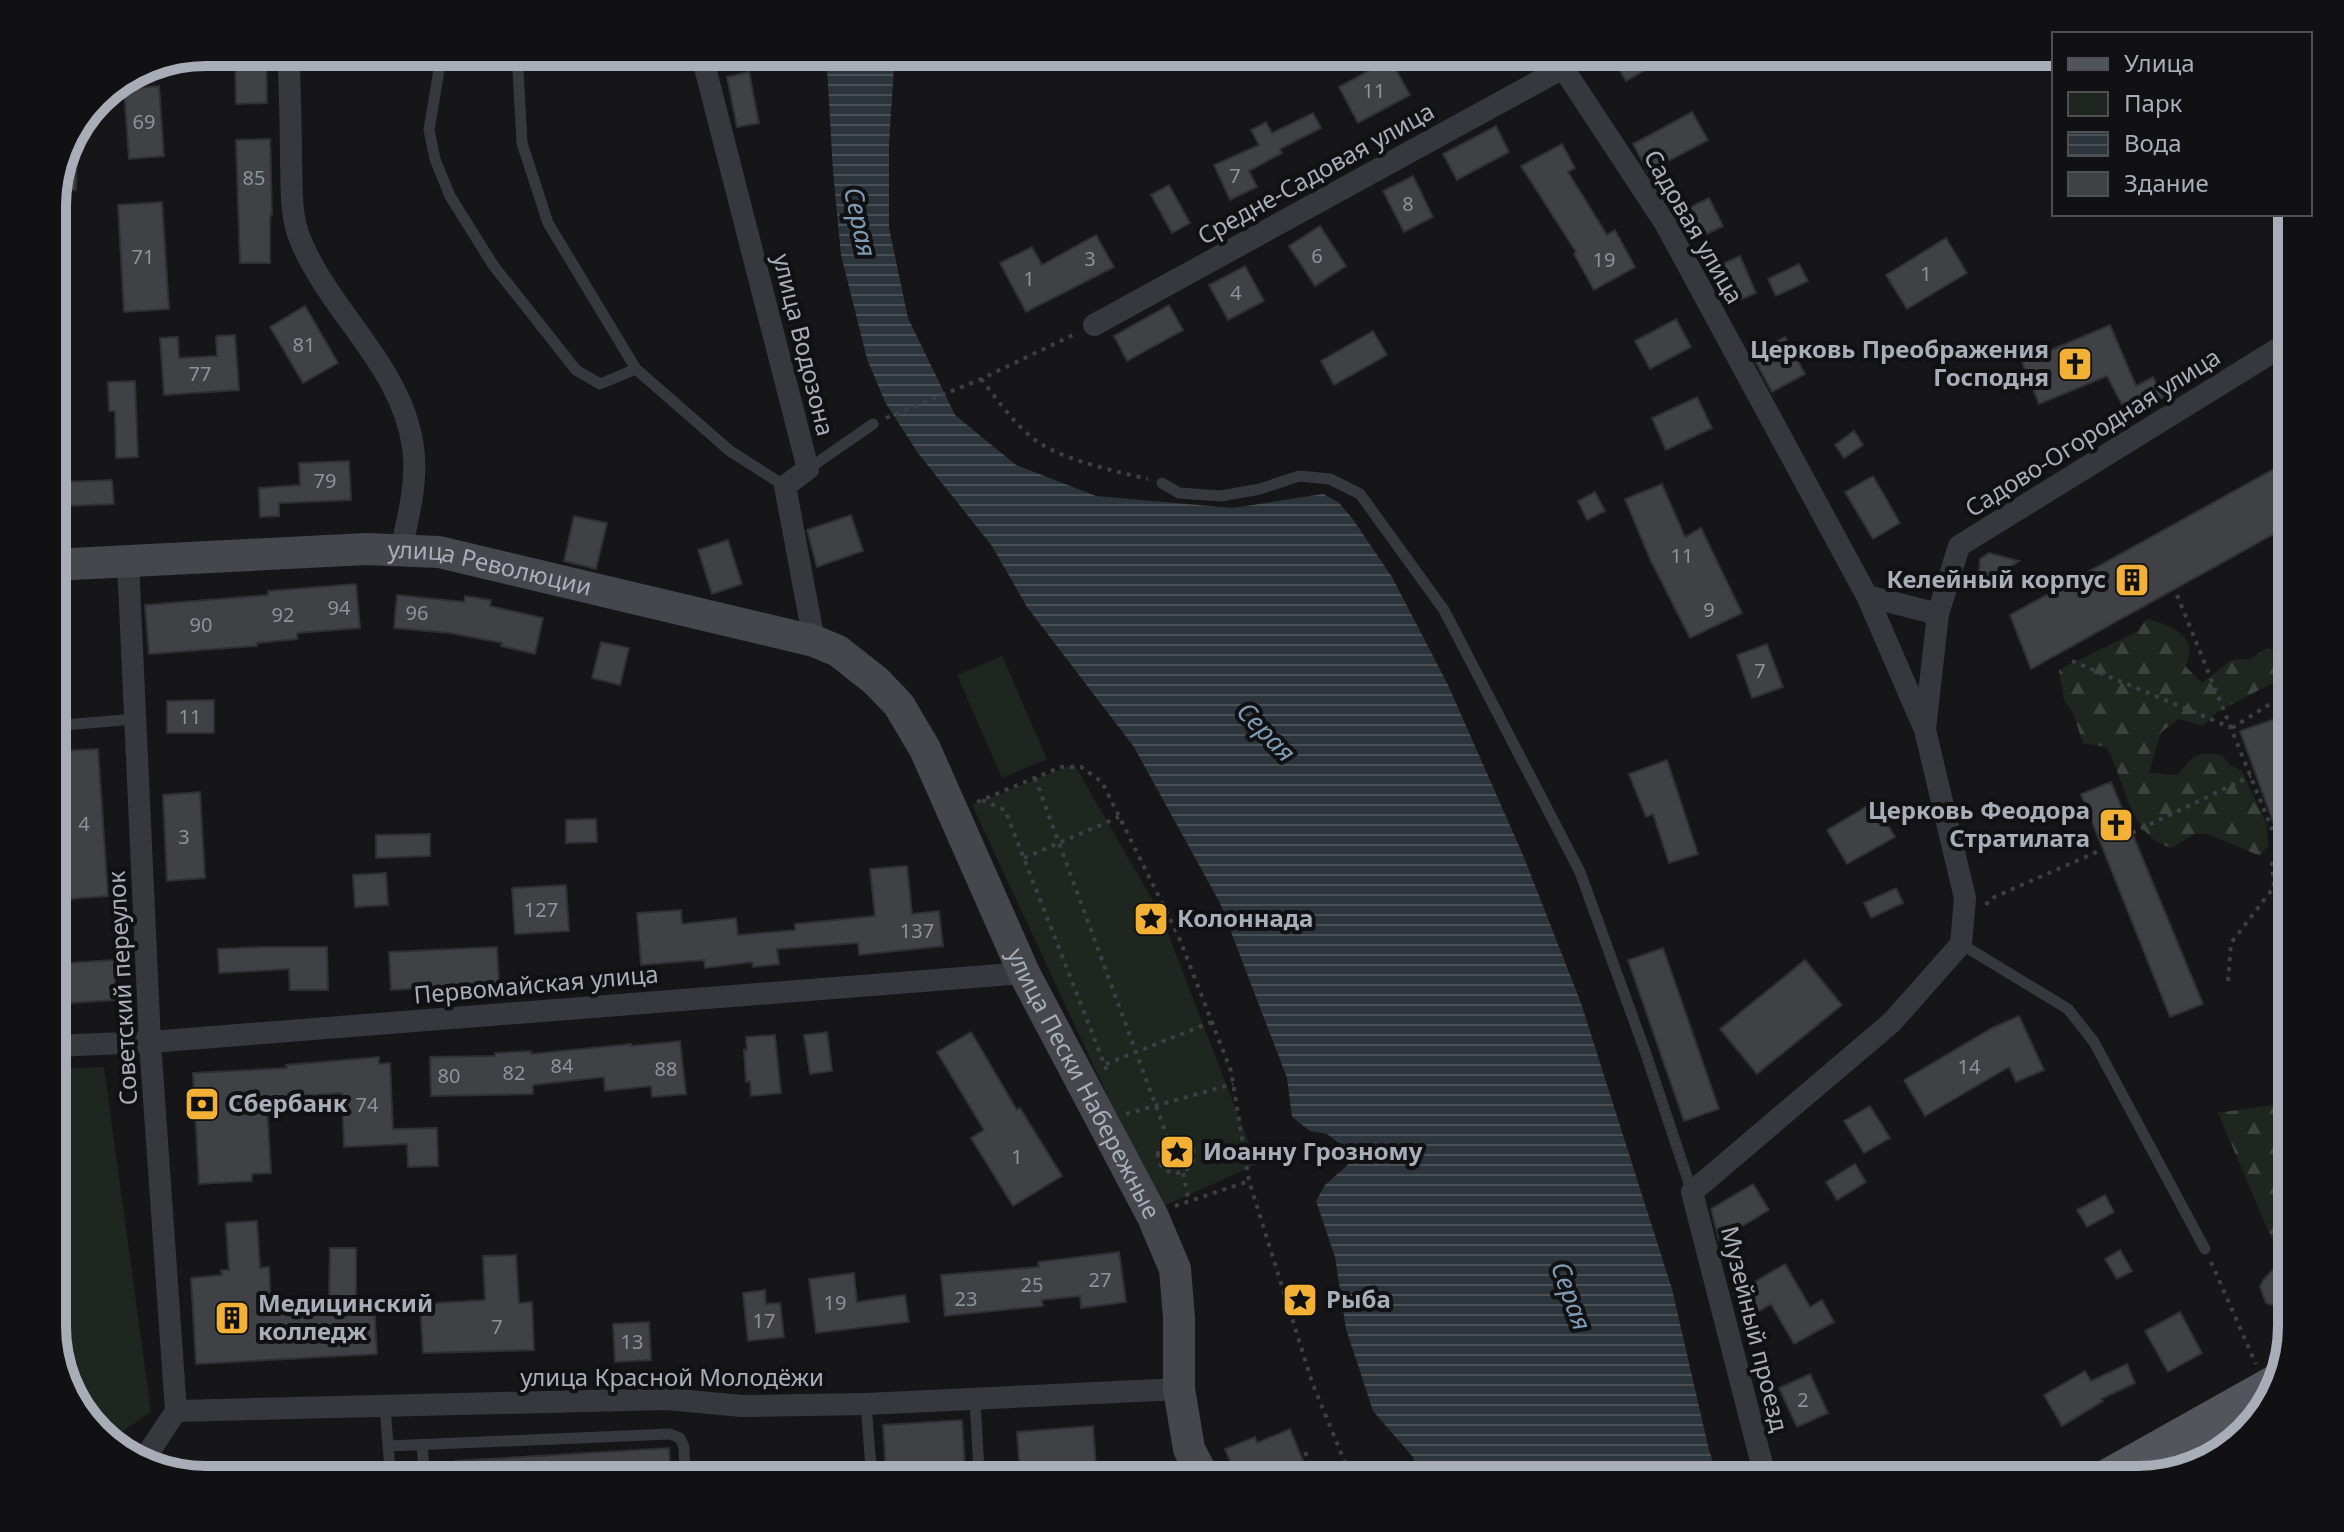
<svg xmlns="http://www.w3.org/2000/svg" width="2344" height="1532" viewBox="0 0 2344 1532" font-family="'Noto Sans',sans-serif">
	<defs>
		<pattern id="forest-firs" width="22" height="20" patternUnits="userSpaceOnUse" patternTransform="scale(2)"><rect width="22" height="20" fill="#1e261f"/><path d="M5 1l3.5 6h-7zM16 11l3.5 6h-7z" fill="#3c433d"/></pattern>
		<pattern id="water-rules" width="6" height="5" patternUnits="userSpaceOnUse" patternTransform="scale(2)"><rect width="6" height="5" fill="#2c353c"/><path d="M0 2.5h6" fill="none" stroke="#485056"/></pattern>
	</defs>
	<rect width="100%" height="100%" fill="#161618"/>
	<path fill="url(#forest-firs)" d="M2146,619C2160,622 2186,630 2189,647C2190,652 2187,661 2186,667L2202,683L2231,660L2250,659L2267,648L2292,656V673L2217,712L2203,726L2179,719L2161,732L2149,773L2178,775C2193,754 2197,752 2222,755L2230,765L2242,771L2267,825L2268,846L2260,856L2208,834H2194L2172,848C2128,837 2126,780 2106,747L2083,743L2073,713L2064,700L2059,670L2138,631Z
		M2292,1102V1268L2286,1272L2218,1113Z"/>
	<path fill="#1e261f" d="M1002,656L1047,759L1002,778L957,675Z
		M1074,764L1160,913L1257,1164L1160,1208L972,805Z
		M104,1067L151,1412L108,1441L72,1403L52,1336V1069Z"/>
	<path fill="url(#water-rules)" d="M826,52H895L889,143V228L908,318L955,415L1016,465L1096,496L1233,508L1323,494L1338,502L1352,518L1392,577L1448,685L1523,855L1581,1003L1672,1289L1709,1450L1719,1480H1418L1413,1457L1373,1411L1346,1329L1335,1257L1316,1201L1325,1185L1352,1161L1349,1151L1327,1134L1310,1131L1292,1117L1287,1078L1220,903L1134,747L1027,607L992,546L918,453L885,402L867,359L841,255L833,171Z"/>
	<path fill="#404145" stroke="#303034" stroke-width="2" d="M235,52H266L267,103L236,104Z
		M1624,52H1676L1626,81L1613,59Z
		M1390,59L1410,95L1358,123L1339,87Z
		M749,72L759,123L737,127L727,77Z
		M159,86L164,156L129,159L124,89Z
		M1692,112L1708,140L1648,172L1633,144Z
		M1313,113L1321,128L1280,149L1282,153L1249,171L1257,187L1230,200L1214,165L1259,145L1251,130L1266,122L1272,133Z
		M1496,126L1509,152L1457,180L1443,154Z
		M270,139L272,216H270V263H240L236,140Z
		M77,143L76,190L55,191L64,171Z
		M1562,144L1575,168L1568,172L1607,235L1615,230L1635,267L1594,290L1574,254L1576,252L1521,166Z
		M1413,176L1433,217L1404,232L1383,191Z
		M1169,185L1190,223L1172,233L1151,195Z
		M1709,198L1723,226L1691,242L1676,214Z
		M162,202L169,309L124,312L118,205Z
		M1320,226L1346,266L1315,286L1289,246Z
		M1096,235L1114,267L1026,312L1000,263L1032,247L1042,265Z
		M1946,238L1967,273L1907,309L1886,275Z
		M1740,256L1756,293L1726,306L1707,271Z
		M1799,264L1808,281L1776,296L1768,279Z
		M1245,266L1264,301L1228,320L1209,285Z
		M1169,305L1183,330L1127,361L1114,336Z
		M305,306L338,363L303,383L270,327Z
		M1676,319L1691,347L1650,369L1635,341Z
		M2110,325L2136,386L2153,377L2164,397L2128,416L2107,376L2039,404L2022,362Z
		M1373,331L1387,355L1334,385L1321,361Z
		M235,335L239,390L164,395L160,338L178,337L179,358L217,356L216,336Z
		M1785,337L1805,374L1772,392L1752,355Z
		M135,381L138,457L116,458L115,411H109L108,382Z
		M1697,397L1712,428L1666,450L1652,418Z
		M1854,431L1863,445L1844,458L1835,445Z
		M2292,459V524L2031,669L2010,615Z
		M349,461L351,500L279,503V516L260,517L259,488L300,485L299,463Z
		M1873,476L1900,523L1873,539L1845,492Z
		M112,480L114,504L66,506L65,482Z
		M1662,484L1685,537L1701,528L1742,613L1690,638L1650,559L1625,499Z
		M1595,492L1605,511L1587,520L1578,501Z
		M851,515L863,551L817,567L807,530Z
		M574,516L607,523L596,569L564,561Z
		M728,540L742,584L712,594L698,550Z
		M1989,553L2019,561L2007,569L2004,583L1988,581L1979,573L1980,559Z
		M356,584L360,628L297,633V639L257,643V646L149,654L145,605L268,595V591Z
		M397,595L464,602L465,596L491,600L490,606L543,618L535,654L501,646L502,643L450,633L394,628Z
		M601,642L629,648L620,685L592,678Z
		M1767,644L1783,687L1752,698L1737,655Z
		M214,700V733H167V701Z
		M2292,713V824L2276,830L2240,731Z
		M98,749L108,896L70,899L61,751Z
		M1667,760L1698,854L1669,863L1653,814L1646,817L1629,774Z
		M2111,782L2203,1004L2170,1017L2081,794Z
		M200,792L205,878L167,881L163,795Z
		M1874,802L1895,837L1847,864L1827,830Z
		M596,819L597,842L566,843V820Z
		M430,834V856L376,858V835Z
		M907,866L912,914L939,911L943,946L859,955L858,943L777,949L779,964L753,967L752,962L705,968L704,960L641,965L637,913L681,910L682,924L736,918L738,935L795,930V924L875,916L870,869Z
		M386,873L388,905L355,907L353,875Z
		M566,885L569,931L515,934L512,888Z
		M1896,888L1903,903L1871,918L1864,903Z
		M263,947H327L328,990H290L289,969L219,973L218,949Z
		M497,947L499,984L391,990L389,952Z
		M1663,948L1719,1109L1684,1121L1628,960Z
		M114,960L116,1000L52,1004V964Z
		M1805,960L1842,1005L1757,1074L1720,1029Z
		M2019,1016L2044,1070L2016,1082L2009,1067L1925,1116L1904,1080L1992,1028Z
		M827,1032L832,1071L810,1074L804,1035Z
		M971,1032L1017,1110L1020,1108L1062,1176L1013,1206L971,1138L984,1130L937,1052Z
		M775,1035L781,1093L751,1096L750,1081L746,1082L744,1050H747L746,1037Z
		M680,1041L686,1094L652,1097L651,1086L605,1091L604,1077L533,1085V1094L431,1096L430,1057L495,1056V1053L531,1051V1054L631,1044V1046Z
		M379,1057V1064L390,1063L393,1129L437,1128L438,1166L408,1167L407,1144L344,1147L342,1093L274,1098V1105L267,1106L271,1173L252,1174V1181L199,1184L193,1073L287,1068L286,1065Z
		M1870,1106L1890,1138L1864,1153L1844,1121Z
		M1855,1164L1866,1182L1837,1200L1826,1182Z
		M1753,1184L1769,1210L1719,1240L1711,1209Z
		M2105,1195L2114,1212L2087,1227L2077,1210Z
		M257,1221L260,1268L269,1267L271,1307L329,1304L330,1248H356V1303L374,1302L377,1354L196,1364L191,1278L222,1275L221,1270H229L226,1223Z
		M2120,1250L2132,1271L2117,1279L2105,1259Z
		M1119,1252L1126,1302L1081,1308L1080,1296L1042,1300L1043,1306L945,1316L941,1275L1039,1267L1038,1262Z
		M516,1255L519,1303L532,1302L534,1350L423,1353L420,1304L485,1300L483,1256Z
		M2279,1263L2286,1280L2292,1277V1301L2278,1307L2266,1303L2260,1287L2263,1280Z
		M1785,1264L1810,1307L1822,1300L1834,1322L1794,1344L1771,1304L1748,1318L1734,1294Z
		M854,1273L857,1302L905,1295L909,1322L816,1333L809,1279Z
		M765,1290L766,1304L780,1303L784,1337L748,1341L743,1293Z
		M2180,1312L2202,1353L2168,1372L2145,1331Z
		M649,1322L651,1360L615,1362L613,1324Z
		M2127,1364L2135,1383L2101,1399L2103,1401L2062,1426L2044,1395L2085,1371L2091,1381Z
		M1810,1374L1828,1413L1797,1427L1779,1388Z
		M962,1420L965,1469L886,1474L883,1425Z
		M1093,1426L1097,1480H1057L1056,1471L1020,1474L1017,1432Z
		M1290,1429L1311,1480H1238L1225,1449L1255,1437L1257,1443Z
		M669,1448L671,1480H457L455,1461Z"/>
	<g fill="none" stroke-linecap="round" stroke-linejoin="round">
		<path stroke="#3d3f44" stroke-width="4" stroke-dasharray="4 6" stroke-linecap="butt" d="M981,379C997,399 1014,424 1035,440C1062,460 1115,471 1148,479
			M2283,400L2292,411
			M886,418L981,379L1075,334
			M2177,595L2276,839L2292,838
			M2072,661L2232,728
			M2232,728L2292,690
			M1035,778L1168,1139
			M982,800L1005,810L1107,1071
			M977,802L1061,767H1081L1102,782L1178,935L1231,1071L1249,1181L1312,1382L1352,1480
			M2132,833L2251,776
			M1024,858L1119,817
			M1986,905L1990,899L2099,851
			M2228,981L2231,943L2274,887L2272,864L2285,838
			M1106,1064L1212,1022
			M1126,1114L1233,1084
			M1158 1155a18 18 0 1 1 36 0a18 18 0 1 1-36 0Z
			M1183,1173L1189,1202
			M1175,1206L1249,1181
			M2211,1262L2256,1364
			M1305,1452L1317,1480"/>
		<path stroke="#37383d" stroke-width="11" d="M442,52L429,130L435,159L450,196L493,265L576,370L600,384L636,369
			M518,70L522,143L548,223L636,369L730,451L785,486
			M808,469L873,424
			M1162,483L1179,493L1221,496L1260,489L1299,476L1330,479L1360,494L1444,610L1580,872L1645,1051L1692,1192
			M52,726L135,719
			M1961,944L2068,1009L2094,1042L2205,1249
			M975,1400L979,1472L976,1480
			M866,1404L872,1480
			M385,1406L388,1446L670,1434L680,1438L684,1447L685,1480
			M422,1445L425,1480
			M388,1446L391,1480"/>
		<path stroke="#37383d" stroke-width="22" d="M292,52L289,68C290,99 291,130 291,160C292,186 290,215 300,239C330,313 402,366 413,447C418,482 408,517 401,550
			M701,52L808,469L785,486L814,641
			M1563,68L1665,223L1867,596L1925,730L1965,898L1961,944L1892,1022L1692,1192L1766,1480
			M1094,325L1563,68L1580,52
			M128,562L150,1042L176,1411
			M1867,596L1938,614
			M1925,729L1938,614L1959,546L2292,340
			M52,1046L150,1042L1024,973
			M176,1411L667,1399L742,1406L866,1404L1179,1389
			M143,1461L176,1411"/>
		<path stroke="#45474d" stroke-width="32" id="s1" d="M52,565L366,549L439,552L814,641L838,651L876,681L899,705L925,749L1024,973L1153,1217L1175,1269L1179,1318V1389L1189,1449L1205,1480"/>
		<path stroke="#53555c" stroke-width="36" d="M2102,1480L2275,1383"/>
	</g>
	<defs>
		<g id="church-square" transform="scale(1.8)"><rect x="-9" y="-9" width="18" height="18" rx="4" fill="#f2b134" stroke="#111113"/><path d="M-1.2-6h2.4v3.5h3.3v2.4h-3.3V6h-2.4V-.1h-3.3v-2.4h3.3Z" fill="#111"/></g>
		<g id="building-square" transform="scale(1.8)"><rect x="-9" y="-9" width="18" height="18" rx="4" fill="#f2b134" stroke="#111113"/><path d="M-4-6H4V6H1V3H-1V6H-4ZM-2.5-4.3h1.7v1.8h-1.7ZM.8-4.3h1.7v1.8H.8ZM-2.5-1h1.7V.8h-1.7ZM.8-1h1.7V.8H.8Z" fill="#111"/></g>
		<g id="sight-square" transform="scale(1.8)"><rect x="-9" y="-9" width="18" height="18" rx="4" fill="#f2b134" stroke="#111113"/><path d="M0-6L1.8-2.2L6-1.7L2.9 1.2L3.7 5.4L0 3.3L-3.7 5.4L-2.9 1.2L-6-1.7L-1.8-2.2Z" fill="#111"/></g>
		<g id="bank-square" transform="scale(1.8)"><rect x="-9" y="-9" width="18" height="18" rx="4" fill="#f2b134" stroke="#111113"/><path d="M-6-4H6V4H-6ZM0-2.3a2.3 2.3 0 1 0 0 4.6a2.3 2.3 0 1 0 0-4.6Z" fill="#111"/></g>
	</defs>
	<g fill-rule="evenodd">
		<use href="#church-square" x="2075" y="364"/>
		<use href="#building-square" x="2132" y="580"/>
		<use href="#church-square" x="2116" y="825"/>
		<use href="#sight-square" x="1151" y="919"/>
		<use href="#bank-square" x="202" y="1104"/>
		<use href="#sight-square" x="1177" y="1152"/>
		<use href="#sight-square" x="1300" y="1300"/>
		<use href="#building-square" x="232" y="1318"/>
	</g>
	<g text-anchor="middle" stroke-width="8" stroke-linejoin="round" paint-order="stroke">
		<g font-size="20" fill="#8e929b">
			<text x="1374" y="98">11</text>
			<text x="144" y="129">69</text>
			<text x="1235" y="183">7</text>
			<text x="254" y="185">85</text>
			<text x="1408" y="211">8</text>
			<text x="1317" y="263">6</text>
			<text x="143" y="264">71</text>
			<text x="1090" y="266">3</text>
			<text x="1604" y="267">19</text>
			<text x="1926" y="281">1</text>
			<text x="1029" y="286">1</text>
			<text x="1236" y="300">4</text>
			<text x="304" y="352">81</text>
			<text x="200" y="381">77</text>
			<text x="325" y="488">79</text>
			<text x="1682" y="563">11</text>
			<text x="339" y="615">94</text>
			<text x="1709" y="617">9</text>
			<text x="417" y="620">96</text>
			<text x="283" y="622">92</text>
			<text x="201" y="632">90</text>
			<text x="1760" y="678">7</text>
			<text x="190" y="724">11</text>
			<text x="84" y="831">4</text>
			<text x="184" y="844">3</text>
			<text x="541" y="917">127</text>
			<text x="917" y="938">137</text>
			<text x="562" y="1073">84</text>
			<text x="1969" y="1074">14</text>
			<text x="666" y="1076">88</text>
			<text x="514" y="1080">82</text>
			<text x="449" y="1083">80</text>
			<text x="367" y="1112">74</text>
			<text x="1017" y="1164">1</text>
			<text x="1100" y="1287">27</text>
			<text x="1032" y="1292">25</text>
			<text x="966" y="1306">23</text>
			<text x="835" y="1310">19</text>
			<text x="764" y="1328">17</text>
			<text x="497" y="1334">7</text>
			<text x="632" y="1349">13</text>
			<text x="1803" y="1407">2</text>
		</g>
		<g font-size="24" fill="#a8adb8" stroke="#111113">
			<text transform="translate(1316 174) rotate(-29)" y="8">Средне-Садовая улица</text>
			<text transform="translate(1693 227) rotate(60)" y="8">Садовая улица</text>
			<text transform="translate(803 345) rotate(76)" y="8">улица Водозона</text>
			<text transform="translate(2093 433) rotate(-32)" y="8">Садово-Огородная улица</text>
			<text dy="8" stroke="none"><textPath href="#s1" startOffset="440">улица Революции</textPath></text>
			<text transform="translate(536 985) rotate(-5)" y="8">Первомайская улица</text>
			<text transform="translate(123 988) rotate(-93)" y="8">Советский переулок</text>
			<text dy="8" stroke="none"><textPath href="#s1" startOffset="1302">улица Пески Набережные</textPath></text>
			<text transform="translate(1754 1329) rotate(76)" y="8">Музейный проезд</text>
			<text x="672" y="1386">улица Красной Молодёжи</text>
		</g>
		<g font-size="24" font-weight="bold" fill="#a8adb8" stroke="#111113" text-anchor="start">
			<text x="2049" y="358" text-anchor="end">Церковь Преображения<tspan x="2049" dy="28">Господня</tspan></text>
			<text x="2106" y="588" text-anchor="end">Келейный корпус</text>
			<text x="2090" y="819" text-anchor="end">Церковь Феодора<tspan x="2090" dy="28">Стратилата</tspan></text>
			<text x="1177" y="927">Колоннада</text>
			<text x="228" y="1112">Сбербанк</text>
			<text x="1203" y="1160">Иоанну Грозному</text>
			<text x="1326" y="1308">Рыба</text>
			<text x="258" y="1312">Медицинский<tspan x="258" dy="28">колледж</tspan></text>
		</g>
		<g font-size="26" font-style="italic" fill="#7f9bb3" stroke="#111113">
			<text transform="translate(860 222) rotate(78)" y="9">Серая</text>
			<text transform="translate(1266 732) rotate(46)" y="9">Серая</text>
			<text transform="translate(1571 1296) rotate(70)" y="9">Серая</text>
		</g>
	</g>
	<path d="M0 0H2344V1532H0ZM206 66H2138A140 140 0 0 1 2278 206V1326A140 140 0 0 1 2138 1466H206A140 140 0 0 1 66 1326V206A140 140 0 0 1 206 66Z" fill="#111113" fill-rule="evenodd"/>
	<path fill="none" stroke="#a8adb8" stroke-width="10" d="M206 66H2138A140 140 0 0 1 2278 206V1326A140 140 0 0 1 2138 1466H206A140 140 0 0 1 66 1326V206A140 140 0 0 1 206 66Z"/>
	<rect x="2052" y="32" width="260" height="184" fill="#111113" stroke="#4d4f55" stroke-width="2"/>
	<rect x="2068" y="58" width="40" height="12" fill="#53555c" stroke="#4d4f55" stroke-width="2"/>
	<text x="2124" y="72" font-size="24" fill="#a8adb8">Улица</text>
	<rect x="2068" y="92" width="40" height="24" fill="#1e261f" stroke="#4d4f55" stroke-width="2"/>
	<text x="2124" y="112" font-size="24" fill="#a8adb8">Парк</text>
	<rect x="2068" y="132" width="40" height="24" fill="url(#water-rules)" stroke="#4d4f55" stroke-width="2"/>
	<text x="2124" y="152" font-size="24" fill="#a8adb8">Вода</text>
	<rect x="2068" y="172" width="40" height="24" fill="#404145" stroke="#4d4f55" stroke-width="2"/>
	<text x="2124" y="192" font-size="24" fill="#a8adb8">Здание</text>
</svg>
